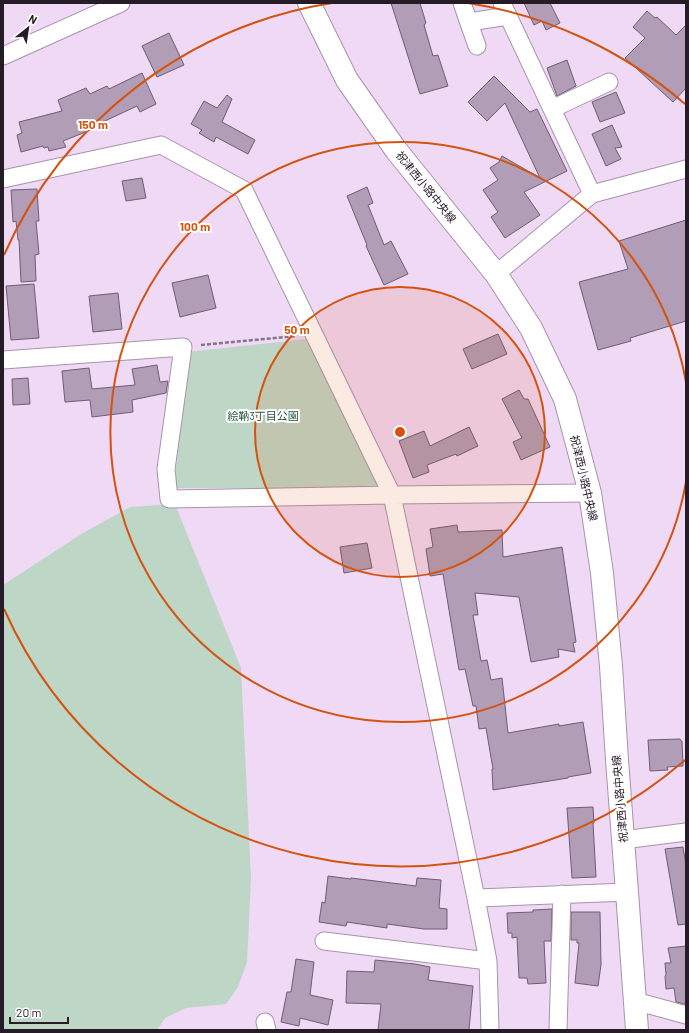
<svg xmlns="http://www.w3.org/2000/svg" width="689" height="1033" viewBox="0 0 689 1033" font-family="Barlow,'Noto Sans JP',sans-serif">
	<rect width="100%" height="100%" fill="#efd9f5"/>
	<path fill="#bdd6c5" d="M307,339L378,488H174L187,352Z
		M175,504L241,668L251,878L247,962L238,987L226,1004L186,1008L165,1018L157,1030H3V585L83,533L130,507Z"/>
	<path fill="#b19eb6" stroke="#705c75" d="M391,3H420L426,23L424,25L433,56L438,55L448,86L420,94Z
		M524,3H550L560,23L546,30L542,21L534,25Z
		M647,11L655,18L657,17L676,35L686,25V88L673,102L625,58L645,38L633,27Z
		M169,33L184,65L157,77L142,46Z
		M567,60L576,86L557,96L547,68Z
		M142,73L156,104L140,112L137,106L92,127L93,129L63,141L66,147L49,151L48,147L44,148L43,146L21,152L17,135L22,133L19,122L62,111L58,100L86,88L90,94L107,86L109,89Z
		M494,76L530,112L537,109L567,171L524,192L540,215L505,238L491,217L498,212L483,190L498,180L490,168L499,162L502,156L540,178L505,103L487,121L468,102Z
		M616,92L625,113L600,122L592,102Z
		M227,95L232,99L222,122L255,140L248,154L216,137L214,142L199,133L202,130L191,124L204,101L217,108Z
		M612,125L622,147L615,148L621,159L606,166L592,134Z
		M142,178L146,198L126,201L122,181Z
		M367,187L373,203L368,205L384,245L391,241L408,274L384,285L366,246L367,245L347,196Z
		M37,189L39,221H36L39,254L35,255L36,281L21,282L19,240H18L16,221L13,222L11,190Z
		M686,220V321L630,338L631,341L598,350L579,282L628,269L619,241Z
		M208,275L216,308L180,317L172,283Z
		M34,284L39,338L11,340L6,286Z
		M118,293L122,329L93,332L89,296Z
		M498,334L507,354L472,369L463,349Z
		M157,365L160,382L168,381L166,393L132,400L133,412L92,417L90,400L65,402L62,371L89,368L92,389L135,385L132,369Z
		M28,378L30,404L13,405L12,379Z
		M519,390L524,399H528L550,447L521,460L513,442L522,438L502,399Z
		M469,427L478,446L457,456L456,454L427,465L429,472L413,478L399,441L424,431L430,446Z
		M457,525L458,532L502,530L503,557L562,547L576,642L573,643L575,652L558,649L559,657L531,662L519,597L475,593L478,615H473L481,661L487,660L491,680L502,678L508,733L559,724V726L583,722L591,773L568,777V778L493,790L492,769H493L486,728L479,729L476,706H473L465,669L459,670L443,574L430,576L426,549L433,547L430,529Z
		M367,543L372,568L344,573L340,547Z
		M680,739L681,741H682L683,766L667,767L668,770L650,771L648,740Z
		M593,807L594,823H593L596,877L572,878L567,808Z
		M683,847L686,865V924L678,925L665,849Z
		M328,876L351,879V878L416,886L417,878L441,880L439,908L447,909V929H424L387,924V928L347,922L346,926L319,922L322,902L325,903Z
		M552,909L551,941H544L546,983L528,984L527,978H519L517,937L512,938V933H508L507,913L533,912V910Z
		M571,912H600L601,965L598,986L575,983L579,943H577V940H571Z
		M686,946V1004H684L676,1002L674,988L666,989L665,976L666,975L665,963H671L668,948Z
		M296,959L314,962L310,995L333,1000L328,1025L300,1018L299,1026L281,1022L287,992H291Z
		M375,960L415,964L430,967L428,980L473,986L469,1030H378L381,1004L346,1003L347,971L374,972Z"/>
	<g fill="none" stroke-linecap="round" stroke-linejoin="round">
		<g stroke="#a893ad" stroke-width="19">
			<path id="street" d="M462,3L477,46
				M502,3L592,194
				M469,22L508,16
				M3,56L121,3
				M552,109L609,82
				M3,179L161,145L244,190L392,495L590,493
				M496,274L592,194L686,169
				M3,360L183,347L166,469L169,499L392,495L476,898L488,961L490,1030
				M623,840L686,832
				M476,898L627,892
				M324,941L488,961
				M635,1001L686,1015
				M265,1022L267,1030
				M558,1030L562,894"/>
		</g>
		<g stroke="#a893ad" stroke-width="24">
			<path id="secondary" d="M309,3L347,80L396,150L496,274L531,328L565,399L590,493L602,573L611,666L617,760L627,892L637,1030"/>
		</g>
		<path stroke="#847588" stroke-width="2.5" stroke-dasharray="4 2" stroke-linecap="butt" d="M201,345L296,336"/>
		<use href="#street" stroke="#fff" stroke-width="17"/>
		<use href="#secondary" stroke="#fff" stroke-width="22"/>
	</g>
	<circle cx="400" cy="432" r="145" fill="#d4530f" fill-opacity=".12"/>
	<g fill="none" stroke="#d4530f" stroke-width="2">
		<circle cx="400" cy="432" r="145"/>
		<path d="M686 482A290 290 0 1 1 686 382"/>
		<path d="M685 760A434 434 0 0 1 4 609M4 255A434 434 0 0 1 332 3M468 3A434 434 0 0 1 685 104"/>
	</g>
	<g text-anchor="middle" stroke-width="4" stroke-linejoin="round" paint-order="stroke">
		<g font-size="11" fill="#251c27" stroke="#fff">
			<text transform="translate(426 187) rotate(51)" y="4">祝津西小路中央線</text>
			<text transform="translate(584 478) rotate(77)" y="4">祝津西小路中央線</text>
			<text transform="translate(620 799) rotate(-95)" y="4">祝津西小路中央線</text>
		</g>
		<g font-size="11" fill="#27573c" stroke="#fff">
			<text x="263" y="420">絵靹3丁目公園</text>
		</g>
	</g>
	<circle cx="400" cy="432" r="6" fill="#d4530f" stroke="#fff" stroke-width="2"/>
	<g font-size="12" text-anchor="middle" font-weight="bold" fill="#d4530f" stroke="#fff" stroke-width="4" stroke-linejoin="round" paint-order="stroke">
		<text x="93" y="129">150 m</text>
		<text x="195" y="231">100 m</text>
		<text x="297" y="334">50 m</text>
	</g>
	<rect width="689" height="1033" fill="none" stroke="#251c27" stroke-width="8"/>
	<g transform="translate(28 28) rotate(30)" stroke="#ffffff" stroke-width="3" paint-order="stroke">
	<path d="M0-3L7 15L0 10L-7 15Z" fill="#251c27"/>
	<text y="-6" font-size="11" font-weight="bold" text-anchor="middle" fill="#251c27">N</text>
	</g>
	<path d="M10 1017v6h58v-6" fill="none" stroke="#251c27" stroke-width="2"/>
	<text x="16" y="1017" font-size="12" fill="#251c27" stroke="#ffffff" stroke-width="3" paint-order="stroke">20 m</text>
</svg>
